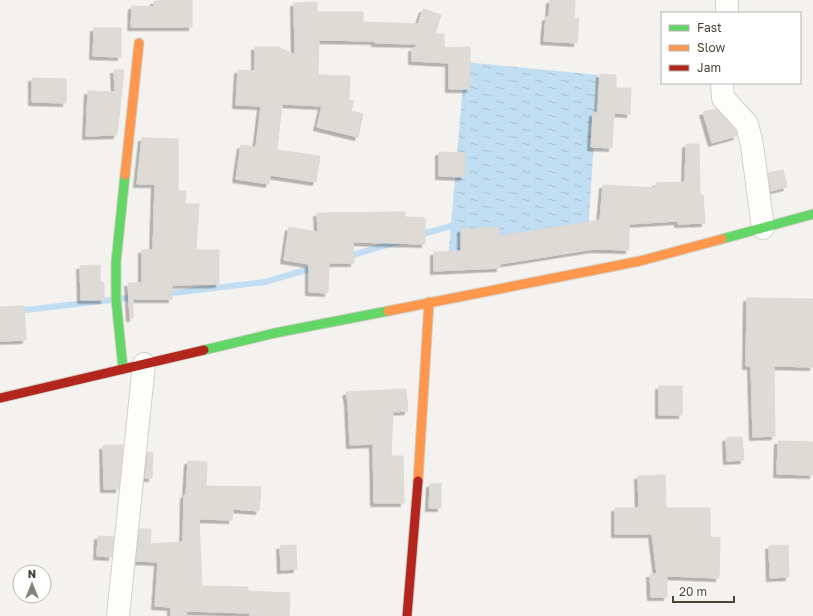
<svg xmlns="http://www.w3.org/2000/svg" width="813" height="616" viewBox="0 0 813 616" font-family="'Golos Text',sans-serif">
	<defs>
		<pattern id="water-ripples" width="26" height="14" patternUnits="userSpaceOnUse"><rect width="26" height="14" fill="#c0ddf1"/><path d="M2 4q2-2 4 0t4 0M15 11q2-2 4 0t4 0" fill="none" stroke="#a6bfcf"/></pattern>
		<filter id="shadow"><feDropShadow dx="-3.5" dy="3.5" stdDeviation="0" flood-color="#0004"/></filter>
	</defs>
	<rect width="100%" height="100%" fill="#f4f2ee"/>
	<path fill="url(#water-ripples)" d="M465,62L598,75L588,234L448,260Z"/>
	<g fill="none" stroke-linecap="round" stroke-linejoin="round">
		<path stroke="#c0ddf1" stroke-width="6" d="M419,235L451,226
			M346,257L400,241
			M165,294L265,282L316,267
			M17,311L136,297"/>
	</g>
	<path fill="#dedbd6" stroke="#dcd9d4" filter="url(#shadow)" d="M159,0H192V27H131L132,6L154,7V1H159Z
		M550,0H575L574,18L579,19L577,43L544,41L546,17H549Z
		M317,2V12H363V22L418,24L423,9L441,15L435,34H444V48L470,47V89H449V63L412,61V48H416V44L375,43V41L319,40L318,75L350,76L349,100L354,101L351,111L363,114L358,137L317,127L322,106L282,104L277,150L320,156L316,182L270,175L269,184L236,179L241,145L256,147L261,106L236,105L238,70L255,71V47H278L295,55L294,3Z
		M94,28H121V57L93,56Z
		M114,70H124L117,135L86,136L88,91L115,92Z
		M600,74L616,75V88H631L630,114L614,113L612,148L591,147L593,113H598Z
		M32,78L66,79V103L32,102Z
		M716,109L736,130L737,136L712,143L703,112Z
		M142,138L178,139V191H186L185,204H199L196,250H219V284L172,285V299H133V318H130L128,283H142V250H153L155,184H137Z
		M686,144H699L700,195H703L705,223L678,224V221L629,224V250L594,249L500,264V268L434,271V252L461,251V229L499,227V236L600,220L603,185L656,188V183L685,182Z
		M439,152L465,153L464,177L439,176Z
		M783,170L787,187L771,191L768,173Z
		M405,212V217L425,218V244L353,242L354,263H329L328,293L309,292V264L284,260L289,227L318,232L317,213Z
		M100,265V282L104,283V300H81L80,266Z
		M747,298L813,299V367L774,366L775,436L753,437L751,366H746Z
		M24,306L26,340L0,341V307Z
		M659,386H682V415H659Z
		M406,389L408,411L393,412L391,456H403L404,503H374L373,444L350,445L348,402L346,392Z
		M742,437L744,460L727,461L726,438Z
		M778,441L813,442V475L777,474Z
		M123,445L119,489H104L103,446Z
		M148,452H153L152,478H145Z
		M188,461L207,462L206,486L261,487L259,511L233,509L232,520L199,519L202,586L248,587V591L290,593L289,616H250V613L187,611L186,616H171V607L155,606L158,562L136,561L140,529H151L150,544L183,542L184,495H186Z
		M665,475L666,508H710V537L720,538L719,578L667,576V597H651L650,574H657L652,534H615V508H639L638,476Z
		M441,483V508H429L430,484Z
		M98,536L114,537L112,557L97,556Z
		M296,545L297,569L281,570L280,546Z
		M788,545L789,577L770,578L769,546Z"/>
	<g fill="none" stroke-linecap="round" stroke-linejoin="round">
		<g stroke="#d2d0cb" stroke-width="24">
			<path id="street" d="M727,13V0
				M722,83L723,98L747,124L752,145L763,228
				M118,616L144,364"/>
		</g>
		<g stroke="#d3cfc5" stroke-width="11">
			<path id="fast" d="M722,239L813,214
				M204,350L275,333L388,311
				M123,369L116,299V262L125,175"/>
		</g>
		<g stroke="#d3cfc5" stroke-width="11">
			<path id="slow" d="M125,175L139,43
				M388,311L640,261L722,239
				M418,481L429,302"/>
		</g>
		<g stroke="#d3cfc5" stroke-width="11">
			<path id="jam" d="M0,398L204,350
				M407,616L418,481"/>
		</g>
		<use href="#street" stroke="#fdfdfc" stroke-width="22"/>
		<use href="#fast" stroke="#63d668" stroke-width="9"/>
		<use href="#slow" stroke="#ff974d" stroke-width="9"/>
		<use href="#jam" stroke="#b3261e" stroke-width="9"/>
	</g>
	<rect x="661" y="12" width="140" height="72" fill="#ffffff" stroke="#b7b4b0"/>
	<rect x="669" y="25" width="20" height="6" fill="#63d668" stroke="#b7b4b0"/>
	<text x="697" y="32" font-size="12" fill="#4b4439">Fast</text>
	<rect x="669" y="45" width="20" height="6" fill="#ff974d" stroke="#b7b4b0"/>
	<text x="697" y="52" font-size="12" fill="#4b4439">Slow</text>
	<rect x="669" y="65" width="20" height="6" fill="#b3261e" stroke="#b7b4b0"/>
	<text x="697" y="72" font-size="12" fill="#4b4439">Jam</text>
	<g transform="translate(32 584)"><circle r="19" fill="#ffffff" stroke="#b7b4b0"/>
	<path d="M0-3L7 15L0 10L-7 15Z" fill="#868178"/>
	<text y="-6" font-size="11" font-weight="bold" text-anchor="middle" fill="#4b4439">N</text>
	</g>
	<path d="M673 596v6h61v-6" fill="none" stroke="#4b4439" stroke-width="2"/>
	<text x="679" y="596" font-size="12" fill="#4b4439" stroke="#ffffff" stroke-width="3" paint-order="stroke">20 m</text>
</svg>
